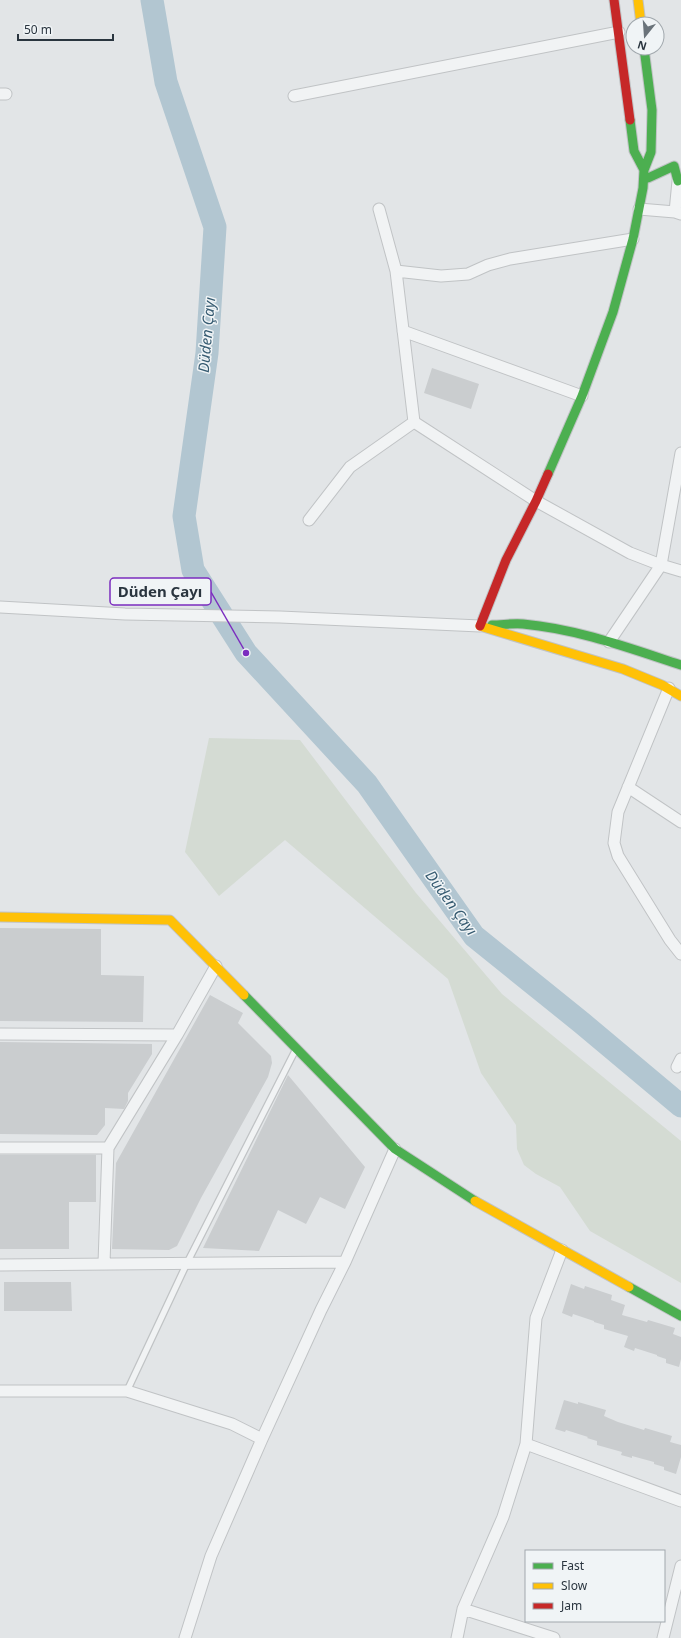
<svg xmlns="http://www.w3.org/2000/svg" width="681" height="1638" viewBox="0 0 681 1638" font-family="'Noto Sans',sans-serif">
	<rect width="100%" height="100%" fill="#e2e5e7"/>
	<path fill="#d4dbd3" d="M209,738L300,740L416,893L502,994L681,1141V1283L590,1231L560,1187L536,1174L524,1165L517,1149L516,1125L481,1073L448,979L285,840L219,896L185,852Z"/>
	<g fill="none" stroke-linecap="round" stroke-linejoin="round">
		<path stroke="#b2c6d1" stroke-width="23" d="M152,0L166,82L215,227L207,353L184,516L193,570L246,653L367,784L474,936L582,1023L681,1106"/>
	</g>
	<path fill="#cacdcf" d="M432,368L479,384L471,409L424,393Z
		M0,928L101,929V975L144,976L143,1022L0,1021Z
		M210,995L243,1013L238,1023L271,1056L272,1063L268,1077L201,1198L177,1246L169,1250L112,1249L116,1163Z
		M0,1042L152,1044V1054L128,1093V1101L124,1109L105,1108V1125L97,1135L0,1134Z
		M288,1075L365,1167L345,1209L320,1197L306,1224L278,1210L259,1251L203,1248Z
		M0,1155H96V1202H69V1249H0Z
		M4,1282H71L72,1311H4Z
		M571,1284L584,1289L585,1286L612,1295L611,1300L625,1305L622,1315L647,1322L648,1320L675,1328L673,1334L681,1337V1359L679,1367L666,1363V1359L657,1356V1355L635,1348L634,1351L624,1347L628,1336L604,1329V1325L594,1322V1321L573,1314L572,1317L562,1313Z
		M564,1400L578,1404V1402L606,1410L604,1416L618,1422L644,1430L645,1428L672,1436L670,1442L681,1445V1457L676,1474L664,1470V1467L654,1464V1462L632,1456V1458L621,1455L622,1452L597,1445V1441L587,1438L588,1437L566,1430L565,1432L555,1429Z"/>
	<g fill="none" stroke-linecap="round" stroke-linejoin="round">
		<g stroke="#c0c3c5" stroke-width="8">
			<path id="lane" d="M127,1391L187,1263L295,1051"/>
		</g>
		<g stroke="#c0c3c5" stroke-width="13">
			<path id="street" d="M0,94H6
				M294,96L619,32
				M379,209L396,271L414,422
				M639,209L675,212L681,214
				M675,212L678,181
				M396,271L441,276L468,274L488,265L510,259L633,239
				M403,331L582,396
				M309,520L350,467L414,422L536,501L630,553L661,565L681,571
				M0,607L125,614L280,617L480,626
				M609,642L661,565L681,453
				M669,688L618,812L614,843L618,856L670,940L681,954
				M628,787L681,822
				M0,1034L177,1035
				M677,1067L681,1059
				M0,1148H108L177,1035L216,966
				M104,1263L108,1148
				M0,1265L345,1262
				M0,1391H127L232,1424L262,1439
				M526,1444L681,1501
				M463,1609L554,1638
				M185,1638L211,1556L262,1439L321,1310L345,1262L395,1149
				M457,1638L463,1609L503,1517L526,1444L536,1318L562,1250
				M663,1638L681,1566"/>
		</g>
		<g stroke="#c0c3c5" stroke-width="11">
			<path id="fast" d="M630,120L634,151L644,170
				M648,178L674,166L678,181
				M548,474L582,396L613,312L633,239L643,188L644,170L651,152L652,110L644,48
				M492,625C502,625 513,623 523,624C578,629 629,648 681,665
				M244,995L395,1149L475,1201
				M629,1287L681,1316"/>
		</g>
		<g stroke="#c0c3c5" stroke-width="11">
			<path id="slow" d="M638,0L641,24
				M480,626L623,669L662,685L681,696
				M0,917L170,920L244,995
				M475,1201L629,1287"/>
		</g>
		<g stroke="#c0c3c5" stroke-width="11">
			<path id="jam" d="M614,0L630,120
				M480,626L506,560L536,501L548,474"/>
		</g>
		<use href="#lane" stroke="#f1f3f4" stroke-width="5.5"/>
		<use href="#street" stroke="#f1f3f4" stroke-width="11"/>
		<use href="#fast" stroke="#4caf50" stroke-width="9"/>
		<use href="#slow" stroke="#ffc107" stroke-width="9"/>
		<use href="#jam" stroke="#c62828" stroke-width="9"/>
	</g>
	<g text-anchor="middle" stroke-width="3" stroke-linejoin="round" paint-order="stroke">
		<g font-size="15" font-style="italic" fill="#365b71" stroke="#f0f4f6">
			<text transform="translate(207 335) rotate(-85)" y="5">Düden Çayı</text>
			<text transform="translate(451 903) rotate(54)" y="5">Düden Çayı</text>
		</g>
	</g>
	<path fill="none" stroke="#7b2cbf" stroke-width="1.5" d="M246 653L211 592"/>
	<circle fill="#7b2cbf" stroke="#f0f4f6" stroke-width="1.5" cx="246" cy="653" r="4"/>
	<rect fill="#f0f4f6" stroke="#7b2cbf" stroke-width="1.5" x="110" y="578" width="101" height="27" rx="4"/>
	<g font-size="15" text-anchor="middle" font-weight="bold" fill="#2a353f">
		<text x="160" y="597">Düden Çayı</text>
	</g>
	<rect x="525" y="1550" width="140" height="72" fill="#f0f4f6" stroke="#a1a8ad"/>
	<rect x="533" y="1563" width="20" height="6" fill="#4caf50" stroke="#a1a8ad"/>
	<text x="561" y="1570" font-size="12" fill="#2a353f">Fast</text>
	<rect x="533" y="1583" width="20" height="6" fill="#ffc107" stroke="#a1a8ad"/>
	<text x="561" y="1590" font-size="12" fill="#2a353f">Slow</text>
	<rect x="533" y="1603" width="20" height="6" fill="#c62828" stroke="#a1a8ad"/>
	<text x="561" y="1610" font-size="12" fill="#2a353f">Jam</text>
	<g transform="translate(645 36) rotate(197)"><circle r="19" fill="#f0f4f6" stroke="#a1a8ad"/>
	<path d="M0-3L7 15L0 10L-7 15Z" fill="#6a737a"/>
	<text y="-6" font-size="11" font-weight="bold" text-anchor="middle" fill="#2a353f">N</text>
	</g>
	<path d="M18 34v6h95v-6" fill="none" stroke="#2a353f" stroke-width="2"/>
	<text x="24" y="34" font-size="12" fill="#2a353f" stroke="#f0f4f6" stroke-width="3" paint-order="stroke">50 m</text>
</svg>
